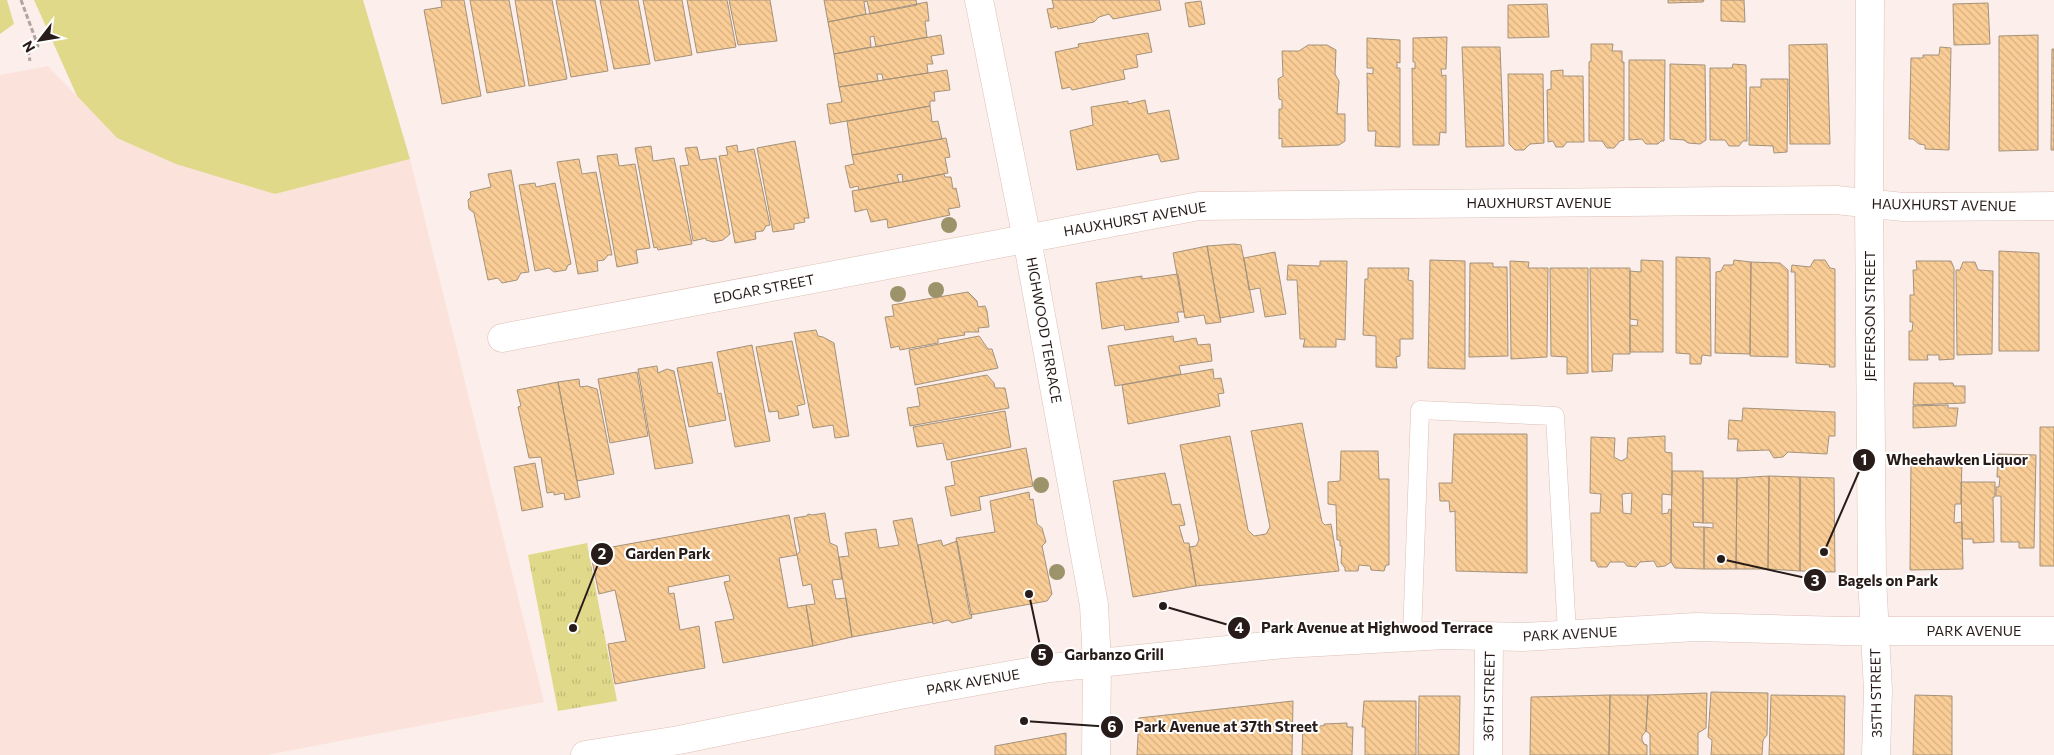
<svg xmlns="http://www.w3.org/2000/svg" width="2054" height="755" viewBox="0 0 2054 755" font-family="Commissioner,sans-serif">
	<defs>
		<pattern id="grass-tufts" width="24" height="20" patternUnits="userSpaceOnUse" patternTransform="scale(1.25)"><rect width="24" height="20" fill="#e0d98a"/><path d="M3 7l-1-3M5 7V3M7 7l1-3M15 17l-1-3M17 17v-4M19 17l1-3" fill="none" stroke="#c0ba76"/></pattern>
		<pattern id="building-back-hatch" width="6" height="6" patternUnits="userSpaceOnUse" patternTransform="scale(1.25)"><rect width="6" height="6" fill="#facd96"/><path d="M-1 5l2 2M0 0l6 6M5-1l2 2" fill="none" stroke="#d6af81"/></pattern>
	</defs>
	<rect width="100%" height="100%" fill="#fcefeb"/>
	<path fill="#fbe3db" d="M48,66L117,138L275,194L410,159L544,702L267,755H0V75Z"/>
	<path fill="url(#grass-tufts)" d="M587,543L617,701L558,711L528,555Z"/>
	<path fill="#e0d98a" d="M0,0H7L14,24L0,34Z
		M34,0H363L410,159L275,194L176,164L117,138L77,96Z"/>
	<path fill="url(#building-back-hatch)" stroke="#a4927c" fill-rule="evenodd" d="M441,0H464L481,96L442,104L424,10L442,7Z
		M470,0H509L525,86L487,93Z
		M515,0H552L567,79L529,86Z
		M556,0H595L608,71L571,77Z
		M600,0H638L650,64L614,69Z
		M643,0H682L692,55L655,61Z
		M687,0H727L736,47L697,53Z
		M729,0H770L777,41L738,45Z
		M824,0H916L917,5L870,14L867,1L864,2L866,14L828,22Z
		M1052,0H1159L1161,10L1113,19L1109,14L1099,17L1094,22L1058,29L1057,26L1051,28L1047,9L1054,8Z
		M1668,0H1704L1703,2L1668,3Z
		M1721,0H1744L1745,22L1721,21Z
		M1201,1L1205,24L1189,27L1185,3Z
		M927,2L929,21H925L927,37L876,47L874,36L870,37L871,47L834,54L828,22Z
		M1988,3L1990,44L1954,45L1953,4Z
		M1547,4L1549,37L1508,38V5Z
		M1148,33L1152,52L1136,55L1138,67L1123,70L1125,79L1072,90L1070,87L1062,89L1055,52L1079,47L1078,44Z
		M941,35L944,54L931,56L933,64H927L928,73L883,80L882,74H877L878,81L839,87L834,54Z
		M2038,35V150L1999,151V36Z
		M1447,37L1446,69H1441L1442,76L1446,75V133L1440,132L1439,145H1413L1412,68L1415,69V62H1413V38Z
		M1367,38L1400,40V63L1397,62V68H1400V147L1375,146L1376,131H1368L1367,73L1373,74V68H1367Z
		M1591,44H1613L1612,51H1622V62H1624V140L1620,141L1614,148H1607L1602,141H1589V62L1591,61Z
		M1827,44L1830,144H1790L1789,45Z
		M1308,45H1327L1336,50L1335,74L1339,81L1337,114H1345V141L1339,145L1282,147V138L1279,139V109H1282V100L1279,99L1278,79L1283,76L1282,51H1299Z
		M1462,47H1500L1504,146L1466,147Z
		M1940,47L1951,48L1949,150L1925,149V145L1919,144L1913,139H1909L1911,58H1923V55H1939Z
		M2052,49H2054V150H2051Z
		M1629,60H1665L1664,141H1661L1658,144H1646L1642,139L1629,140Z
		M1670,64L1705,65L1706,140L1700,144L1688,143L1684,140L1670,139Z
		M1733,64L1746,65L1747,141H1743L1739,146H1729L1725,140H1710V68H1732Z
		M947,70L950,90L934,92L935,101H930V106L830,124L827,104L842,102L839,87Z
		M1563,70V76H1583L1584,142H1567L1563,147H1556L1553,141L1548,142L1547,90L1551,89V71Z
		M1508,74H1543L1544,143L1530,144L1524,150H1515L1509,144Z
		M1761,79H1788L1787,152L1774,153L1773,146L1749,145L1750,87H1761Z
		M1145,100L1148,114L1169,110L1179,159L1161,162L1158,154L1077,170L1070,131L1093,125L1091,107L1128,101V104Z
		M930,106L932,122L938,121L942,139L852,155L847,121Z
		M946,138L950,157L945,158L948,173L903,182L902,174L897,175L899,182L859,190L858,186L850,188L845,166L854,164L852,155Z
		M795,141L809,218H804L805,222L794,224V229L773,232L757,148Z
		M737,145L738,152L754,149L770,225L766,226L763,231L755,232L756,239L735,243L719,156L728,155L726,147Z
		M651,146L653,161L674,158L692,244L658,250L657,247L654,248L635,148Z
		M697,147L700,160L716,158L730,234L723,240L713,242L706,240V238L693,241L680,166L689,165L685,148Z
		M617,154L619,166L635,164L650,248L636,250L638,263L617,267L597,156Z
		M579,159L582,174L596,172L612,255H608L604,260L597,261L598,271L578,274L557,162Z
		M511,170L529,272L521,273L517,280L502,283L498,278L488,280L474,213L469,209L468,200L471,197L470,192L491,187L488,174Z
		M944,174L945,177H951L953,189L956,188L960,207L948,209L950,215L888,228L887,219L871,222L867,209L855,212L852,191Z
		M535,183L536,187L555,183L571,264L568,265L566,270L554,272L549,268L535,271L519,185Z
		M1234,244L1241,245L1254,312L1220,318L1207,246Z
		M1207,246L1221,322L1206,324L1204,315L1185,318L1173,253Z
		M1999,251L2039,253V351H1999Z
		M1275,252L1286,314L1265,317L1260,288L1249,290L1244,258Z
		M1676,257L1710,258L1711,356L1702,355L1701,364H1690V354L1676,353Z
		M1430,260L1465,261V369L1428,368Z
		M1641,260L1663,261V352H1630V325L1637,326L1638,320L1630,319V271L1641,272Z
		M1734,260L1751,262L1750,354L1715,353L1716,272L1721,271L1724,265H1733Z
		M1814,260H1825L1830,268L1835,269V367H1829L1830,365L1796,363L1795,272H1791L1792,265L1810,267Z
		M1320,261H1347L1345,340L1336,339V347H1303L1305,339H1300L1297,280H1287L1288,265L1320,266Z
		M1510,261L1529,262L1528,268H1548L1547,357L1511,359Z
		M1916,261H1951L1954,268V359L1939,360V355H1927L1928,360H1909V331H1912L1913,322H1910V295H1914L1913,270H1917Z
		M1751,262L1780,263L1788,270V357L1750,356Z
		M1963,262H1975L1978,270L1993,271L1992,354L1957,355L1956,270H1960Z
		M1470,263H1493V267H1507L1508,356L1469,357Z
		M1368,268H1409L1408,280L1413,281V339H1400V356L1396,357L1397,368L1376,367V336L1363,335L1365,279H1368Z
		M1550,268H1588V373L1567,374V357L1551,356Z
		M1590,268H1630V354H1613L1612,371L1592,372Z
		M1178,274L1184,312H1177L1179,322L1125,330L1124,325L1102,329L1096,283L1142,276V279Z
		M968,292L977,301L978,307L985,306L987,311L989,327L978,328L979,332H964L965,335L938,339V343L900,350L899,346L891,348L885,317L894,316L892,305Z
		M816,330L818,336L823,337L834,343L849,436L835,438L833,425L813,428L794,333Z
		M979,336L988,349H992L998,368L915,385L909,350Z
		M1173,336L1174,342L1196,338L1198,345L1210,344L1212,361L1179,366L1181,374L1115,386L1108,346Z
		M792,341L805,404L797,406L799,415L779,419L778,411L769,412L756,347Z
		M752,345L770,441L735,447L717,352Z
		M712,362L718,394L721,393L726,420L689,427L677,368Z
		M657,366L658,373L667,369L674,371L693,463L655,469L638,369Z
		M1213,369L1214,379L1221,378L1224,393L1218,394L1220,406L1128,424L1122,385Z
		M637,372L648,436L610,443L598,379Z
		M987,375L994,383L995,388H1005L1009,408L910,426L907,408L920,406L917,388Z
		M579,379L580,387L587,386L597,389L614,474L577,481L558,382Z
		M558,382L580,497L565,500L564,493L554,495V492L547,493L541,457L529,458L518,407L521,406L517,390Z
		M1914,383H1953L1954,386H1965V403L1913,405Z
		M1948,405V408H1958L1956,426L1913,428V406Z
		M1743,408L1835,412V436H1829L1827,454L1788,452L1783,457L1774,458L1769,450L1737,451L1738,439H1728L1729,420L1742,421Z
		M1005,411L1011,447L947,460L943,443L917,447L913,427Z
		M1302,423L1322,522L1325,525L1331,524L1339,571L1196,586L1189,547L1196,546L1199,540L1180,445L1230,436L1248,530L1254,536L1266,534L1270,527L1251,431Z
		M2040,427H2054V566H2040Z
		M1454,434H1527V573L1456,571L1455,511L1450,512L1449,501H1440L1439,483H1452Z
		M1665,436V452L1672,453V495L1662,494V514L1668,513L1669,509L1671,510V562L1665,566L1657,567L1654,561L1640,562L1636,567L1627,566L1624,562H1610L1607,567H1598L1595,561H1591V513H1600L1601,494L1590,493L1591,437L1615,438L1614,457L1621,461L1627,458L1628,438ZM1632,493L1631,514L1623,513L1622,494Z
		M1026,448L1033,486L979,497L981,510L951,516L945,487L955,485L951,462Z
		M1341,451H1378L1379,479H1389V565H1386L1384,571L1371,570L1370,566L1359,565L1358,571H1345V568L1341,563L1342,546H1340V540H1337L1336,505L1328,504V482L1340,481Z
		M1998,454L2036,455L2034,548H2019V542H2001V496H1996V487H1999L2000,477H1997Z
		M1911,459H1962L1961,504H1955L1954,523L1962,522L1963,569L1910,570Z
		M535,463L543,507L522,511L514,467Z
		M1672,471H1703V523L1693,522L1694,527H1704V569L1675,568L1671,562Z
		M1165,473L1172,505L1180,504L1185,525L1179,526L1184,543H1189L1196,586L1133,597L1113,481Z
		M1769,476L1768,569H1736L1737,478Z
		M1769,476L1800,477V571L1768,569Z
		M1800,477L1834,478L1835,572L1800,571Z
		M1703,478H1737L1736,569H1704V527L1713,528V523H1703Z
		M1961,482H1995V497H1993L1994,542L1973,543V539H1962Z
		M1029,492L1030,500L1033,499L1037,524L1042,528L1046,542L1042,546L1052,594L1047,601L970,615L956,538L995,532L990,501Z
		M825,513L830,543L837,546L842,579L832,580L836,599L846,598L852,637L813,646L806,605L815,604L811,584L803,586L797,555L800,551L794,518L807,516L808,514L812,515Z
		M789,515L797,555L779,558L788,608L806,605L813,646L723,663L715,622L734,619L724,582L730,581L729,575L668,587L669,594L674,593L680,630L699,626L705,668L615,684L608,644L626,641L615,590L599,594L590,551Z
		M912,518L933,622L852,637L839,557L849,556L845,533L876,529L879,548L899,545L893,521Z
		M941,540L943,546L957,541L972,618L952,623L948,620L933,624L918,545Z
		M1711,692L1768,693L1767,735L1763,740L1762,755H1711L1712,740L1708,737Z
		M1707,693L1706,728L1698,733V755H1650V734L1646,731L1648,695Z
		M1610,695L1609,755H1530L1531,697Z
		M1610,695H1648L1646,731L1642,736V740L1644,744L1647,745V755H1609Z
		M1771,695L1845,696L1844,755H1769Z
		M1915,695L1952,696V755H1913Z
		M1419,696H1460L1459,755H1418Z
		M1293,701L1292,755H1137L1139,718Z
		M1364,701H1416V755H1365V727H1362Z
		M1347,723V727H1353L1352,755H1302L1303,725L1324,726V724Z
		M1066,733V755H995V746Z"/>
	<g fill="none" stroke-linecap="round" stroke-linejoin="round">
		<g stroke="#debfb5" stroke-width="19">
			<path id="lane" d="M1412,637L1420,410L1555,416L1567,633"/>
		</g>
		<g stroke="#debfb5" stroke-width="29">
			<path id="street" d="M1870,0L1869,204L1872,578L1878,690L1876,755
				M502,338L1199,206L1836,200L1903,207L2054,206
				M1488,755L1489,637"/>
		</g>
		<g stroke="#debfb5" stroke-width="29">
			<path id="secondary" d="M979,0L1027,239L1094,605L1097,663L1096,755
				M585,755L679,740L900,695L1050,668L1284,644L1445,635L1523,637L1696,627L1845,631H2054"/>
		</g>
		<path stroke="#b0a4a0" stroke-width="3" stroke-dasharray="5 2.5" stroke-linecap="butt" d="M21,0L38,46L28,50L30,61"/>
		<use href="#lane" stroke="#fff" stroke-width="18"/>
		<use href="#street" stroke="#fff" stroke-width="28"/>
		<use href="#secondary" stroke="#fff" stroke-width="28"/>
	</g>
	<g fill="#9c936a">
		<circle cx="949" cy="225" r="8"/>
		<circle cx="936" cy="290" r="8"/>
		<circle cx="898" cy="294" r="8"/>
		<circle cx="1041" cy="485" r="8"/>
		<circle cx="1057" cy="572" r="8"/>
	</g>
	<g text-anchor="middle" stroke-width="4" stroke-linejoin="round" paint-order="stroke">
		<g font-size="14" fill="#271c19" stroke="#fff">
			<text x="1539" y="208">HAUXHURST AVENUE</text>
			<text transform="translate(1944 205) rotate(1)" y="5">HAUXHURST AVENUE</text>
			<text transform="translate(1135 219) rotate(-10)" y="5">HAUXHURST AVENUE</text>
			<text transform="translate(764 289) rotate(-11)" y="5">EDGAR STREET</text>
			<text transform="translate(1870 316) rotate(-90)" y="5">JEFFERSON STREET</text>
			<text transform="translate(1044 330) rotate(80)" y="5">HIGHWOOD TERRACE</text>
			<text x="1974" y="636">PARK AVENUE</text>
			<text transform="translate(1570 634) rotate(-3)" y="5">PARK AVENUE</text>
			<text transform="translate(973 682) rotate(-10)" y="5">PARK AVENUE</text>
			<text transform="translate(1876 693) rotate(-91)" y="5">35TH STREET</text>
			<text transform="translate(1489 696) rotate(-89)" y="5">36TH STREET</text>
		</g>
	</g>
	<path fill="none" stroke="#271c19" stroke-width="2" d="M1824 552L1864 460M573 628L602 554M1721 559L1815 580M1163 606L1239 628M1029 594L1042 655M1024 721L1112 727"/>
	<g fill="#271c19" stroke="#fff" stroke-width="2">
		<circle cx="1824" cy="552" r="5"/>
		<circle cx="573" cy="628" r="5"/>
		<circle cx="1721" cy="559" r="5"/>
		<circle cx="1163" cy="606" r="5"/>
		<circle cx="1029" cy="594" r="5"/>
		<circle cx="1024" cy="721" r="5"/>
		<circle cx="1864" cy="460" r="12"/>
		<circle cx="602" cy="554" r="12"/>
		<circle cx="1815" cy="580" r="12"/>
		<circle cx="1239" cy="628" r="12"/>
		<circle cx="1042" cy="655" r="12"/>
		<circle cx="1112" cy="727" r="12"/>
	</g>
	<g font-size="15" text-anchor="middle" font-weight="bold" fill="#fff">
		<text x="1864" y="465">1</text>
		<text x="602" y="559">2</text>
		<text x="1815" y="586">3</text>
		<text x="1239" y="633">4</text>
		<text x="1042" y="660">5</text>
		<text x="1112" y="732">6</text>
	</g>
	<g font-size="15" text-anchor="middle" font-weight="bold" fill="#271c19" stroke="#fff" stroke-width="4" stroke-linejoin="round" paint-order="stroke">
		<text x="1957" y="465">Wheehawken Liquor</text>
		<text x="668" y="559">Garden Park</text>
		<text x="1888" y="586">Bagels on Park</text>
		<text x="1377" y="633">Park Avenue at Highwood Terrace</text>
		<text x="1114" y="660">Garbanzo Grill</text>
		<text x="1226" y="732">Park Avenue at 37th Street</text>
	</g>
	<g transform="translate(40 40) rotate(239)" stroke="#ffffff" stroke-width="4" paint-order="stroke">
	<path d="M0-4L9 19L0 12L-9 19Z" fill="#271c19"/>
	<text y="-8" font-size="14" font-weight="bold" text-anchor="middle" fill="#271c19">N</text>
	</g>
</svg>
